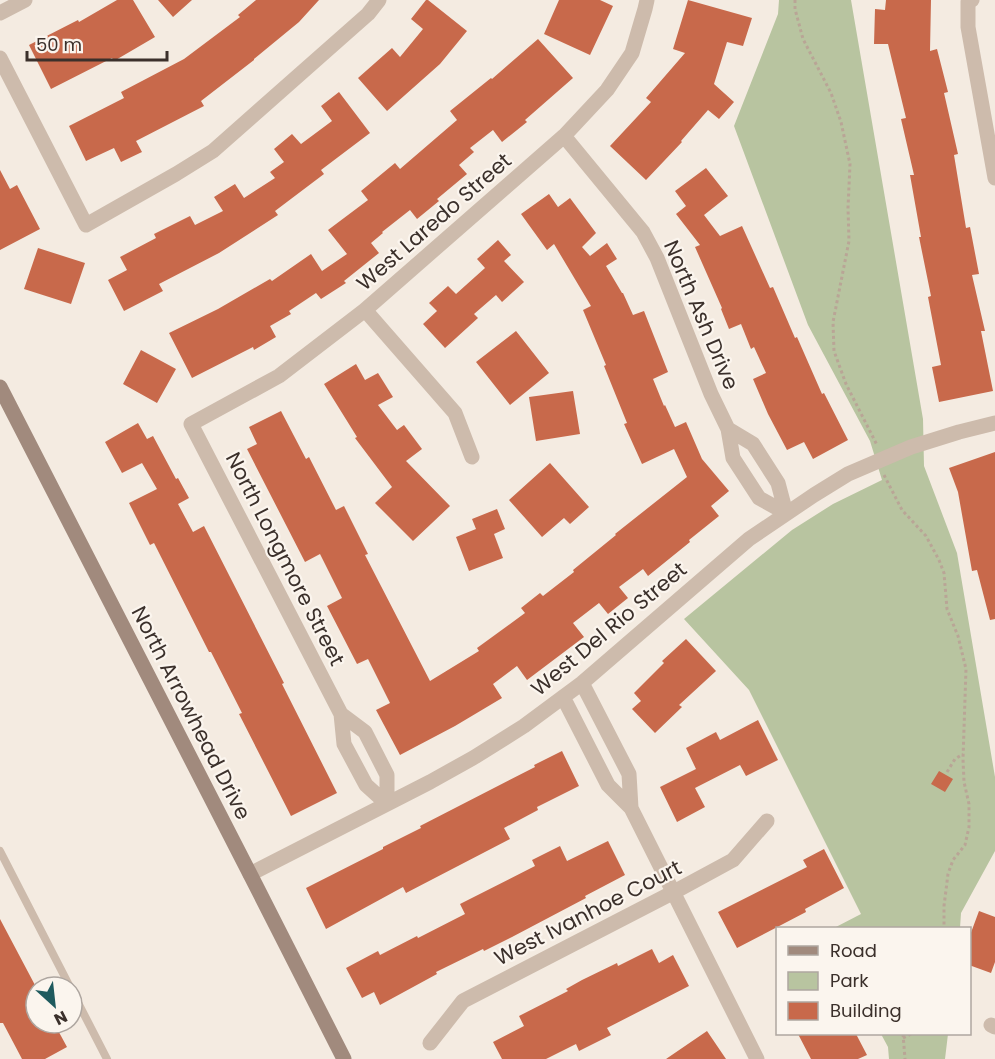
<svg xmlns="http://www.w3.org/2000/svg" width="995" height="1059" viewBox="0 0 995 1059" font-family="Poppins,sans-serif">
	<rect width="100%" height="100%" fill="#f4ebe1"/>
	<path fill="#b8c4a0" d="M779,0H851L923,419L924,466L957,553L995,777V851L961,913L960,928H834L861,914L749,690L684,619L792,530L833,504L882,480L870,441L808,325L734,126L778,14Z
		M881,1034H948L945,1059H889L888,1047Z"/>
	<path fill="#c8694b" d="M117,0H133L155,37L114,61L112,58L51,89L29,45L78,20L79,22Z
		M158,0H192L173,17Z
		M256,0H319L299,22L254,59V60L201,101L204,106L136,141L142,152L121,162L114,148L86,161L69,126L124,98L121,92L184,59L240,17L238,15Z
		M426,0H428L467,31L440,64L387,111L358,78L392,48L400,57L423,29L411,19Z
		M559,0H600L613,6L590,55L544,34Z
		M688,0L752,18L743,46L727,42L714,84L734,102L719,119L708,110L681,141L682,142L646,180L610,146L651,102L646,98L685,53L673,49Z
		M886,0H931L930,51L937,49L948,92L944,93L958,154L954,155L966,228L970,227L979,274L972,275L985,331H981L993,391L939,402L932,367L941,365L928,297L931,296L919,237H921L910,175H914L901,119L906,118L888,44H874L875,9L885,10Z
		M538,39L573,78L525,120L527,122L502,142L493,130L470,148L474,152L459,165L467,174L437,199L439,201L417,219L410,210L382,232L383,233L371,243L379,253L344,281L346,283L321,299L316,293L289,311L291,314L270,326L276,337L254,350L253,347L192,378L169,333L218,309L270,279L272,281L311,254L322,271L347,254L328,230L368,200L361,191L395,163L400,169L457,120L450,111L491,78L492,79Z
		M339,92L370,133L321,170L324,174L275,211L278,215L219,253L159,284L163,291L124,311L108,280L127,270L120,257L156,238L154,234L190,216L195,225L223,211L214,197L235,184L244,198L275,178L270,172L284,162L274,149L292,134L301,144L332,121L321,106Z
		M706,168L728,196L704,215L720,236L742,226L770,288L773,287L795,338L797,337L822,394L824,393L848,440L813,459L804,442L787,450L768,414L753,379L766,373L754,347L751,349L741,324L729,329L721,309L722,308L695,247L700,245L676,214L686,206L675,191Z
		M0,170L10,189L17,185L40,229L0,250Z
		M549,194L558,207L570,198L596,233L582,247L590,256L607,243L617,259L606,266L622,293H623L633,315L644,311L668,372L653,379L664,406L665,405L675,427L686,422L702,459L729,491L711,506L719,516L689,540L690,542L648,576L643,569L619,587L628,598L608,614L599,603L573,623L584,637L527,680L517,666L493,684L502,698L455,726L400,755L376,710L390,703L368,659L357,664L341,633L327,606L342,598L320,554L305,562L247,449L257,444L249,427L281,411L306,459L309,457L336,510L344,506L368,554L365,555L430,681L479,651L477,648L525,613L521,608L540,593L543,596L574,572L573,570L616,535L615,534L687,477L674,449L642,464L624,424L627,423L604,366L606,365L583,310L591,306L554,244L547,250L521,214Z
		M498,240L511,255L504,261L524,282L502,302L496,295L474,314L478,318L445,348L423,324L437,311L429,303L448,286L456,294L485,268L477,259Z
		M38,248L85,263L71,304L24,289Z
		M516,331L549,373L510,405L476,362Z
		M141,350L176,369L157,403L123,384Z
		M356,364L365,380L378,373L393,397L378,405L397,430L404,425L422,449L406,461L450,506L413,541L375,503L392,487L355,438L357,437L324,384Z
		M573,391L580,434L536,441L529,397Z
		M138,423L147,439L153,436L176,479L178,478L189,498L178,504L193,532L204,526L284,683L282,684L337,793L291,816L239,714L242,713L211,652H209L154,543L150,545L129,503L157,489L142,463L122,473L105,442Z
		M995,452V619L990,620L977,570L972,571L958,492L949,468Z
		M550,463L589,507L570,524L564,518L542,537L509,500Z
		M497,509L505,529L494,534L503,558L469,571L456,537L476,529L472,519Z
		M686,639L716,671L679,705L682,707L655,733L632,709L641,701L634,693L664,663L662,661Z
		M758,720L778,760L746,776L740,765L695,788L705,807L677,822L660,787L696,769L686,748L716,732L720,740Z
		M562,751L579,786L537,807L538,810L504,828L510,839L406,893L403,887L326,929L306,888L383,849V847L421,828L420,826L535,767L534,765Z
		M939,771L953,779L945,792L931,784Z
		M608,841L625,875L585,896L586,898L512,937L484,951L483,949L436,972L437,974L380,1005L374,992L362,998L346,968L378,951L380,955L417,936L418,938L465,914L460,904L535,866L532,860L560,846L567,861Z
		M824,849L844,888L805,909L806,912L737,948L718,912L807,867L803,860Z
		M979,911L995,917V962L991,973L969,965V938Z
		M0,919L36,987V1023H54L67,1047L45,1059H22L3,1023H0Z
		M652,949L659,963L673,955L689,986L607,1028L611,1035L579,1051L576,1044L546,1059H502L493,1042L524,1026L519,1016L568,991L566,989L582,980L617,963L618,966Z
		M707,1031L726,1059H666Z
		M798,1034H856L867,1055L858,1059H811Z"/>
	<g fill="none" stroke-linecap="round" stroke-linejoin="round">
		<path stroke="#b9a596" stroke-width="3" stroke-dasharray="3 3" stroke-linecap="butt" d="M795,0V9L803,39L831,93L841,122L850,164L848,208L849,241L833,322L834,351L846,384L877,445
			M884,475L902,510L926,536L939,560L944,573L947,609L958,636L966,669L963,759L964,782L969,804V827L965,845L953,860L948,874L944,906V928
			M947,772L955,759L963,754
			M903,1034L905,1059
			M903,1038L911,1034"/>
		<path stroke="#cdbbac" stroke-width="8" d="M0,851L70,987
			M72,991L107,1059"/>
		<path stroke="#cdbbac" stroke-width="15" d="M972,0L968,2V27L995,178
			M0,13L25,0
			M0,58L86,225L176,174L213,151L368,14L379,0
			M564,136L643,232L657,258L711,394L728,429L733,458L759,498L786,513
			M365,310L455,413L472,457
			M728,429L753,444L778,483L786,513
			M582,683L629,774L631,808
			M563,697L608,785L631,808L757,1059
			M341,714L365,732L387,775V804
			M387,804L366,785L344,744L341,714L191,424L279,376L365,310L564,136L607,90L632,53L645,9L647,0
			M250,874L430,782L473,758L524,726L582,683L749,539L814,495L848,474L911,447L959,432L995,423
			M991,1025L995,1027
			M430,1043L463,1001L674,892L733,860L767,821"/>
		<path stroke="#a18a7d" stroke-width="15" d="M0,387L250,874L344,1059"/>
	</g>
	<g text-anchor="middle" stroke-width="4.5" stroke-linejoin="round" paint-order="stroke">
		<g font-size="21" fill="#3b302b" stroke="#fbf5ee">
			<text transform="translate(434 222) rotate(-41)" y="7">West Laredo Street</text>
			<text transform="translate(701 315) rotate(67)" y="7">North Ash Drive</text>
			<text transform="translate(285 559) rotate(63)" y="7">North Longmore Street</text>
			<text transform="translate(609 629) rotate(-40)" y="7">West Del Rio Street</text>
			<text transform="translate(191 713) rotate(63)" y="7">North Arrowhead Drive</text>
			<text transform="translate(588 913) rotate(-27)" y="7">West Ivanhoe Court</text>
		</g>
	</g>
	<rect x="776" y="927" width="195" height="108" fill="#fbf5ee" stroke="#aea6a0" stroke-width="1.5"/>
	<rect x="788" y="946" width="30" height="9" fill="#a18a7d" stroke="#aea6a0" stroke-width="1.5"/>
	<text x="830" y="957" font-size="18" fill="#3b302b">Road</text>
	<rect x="788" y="972" width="30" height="18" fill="#b8c4a0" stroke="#aea6a0" stroke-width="1.5"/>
	<text x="830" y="987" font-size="18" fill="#3b302b">Park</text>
	<rect x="788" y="1002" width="30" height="18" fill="#c8694b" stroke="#aea6a0" stroke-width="1.5"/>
	<text x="830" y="1017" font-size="18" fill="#3b302b">Building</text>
	<g transform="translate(54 1005) rotate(153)"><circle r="28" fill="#fbf5ee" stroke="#aea6a0" stroke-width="1.5"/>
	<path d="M0-4.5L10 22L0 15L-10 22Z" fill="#1f5a5e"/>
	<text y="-9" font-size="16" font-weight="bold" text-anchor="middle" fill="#3b302b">N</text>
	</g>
	<path d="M27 51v9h140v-9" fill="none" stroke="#3b302b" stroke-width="3"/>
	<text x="36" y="51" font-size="18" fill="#3b302b" stroke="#fbf5ee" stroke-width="4.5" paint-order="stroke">50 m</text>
</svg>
